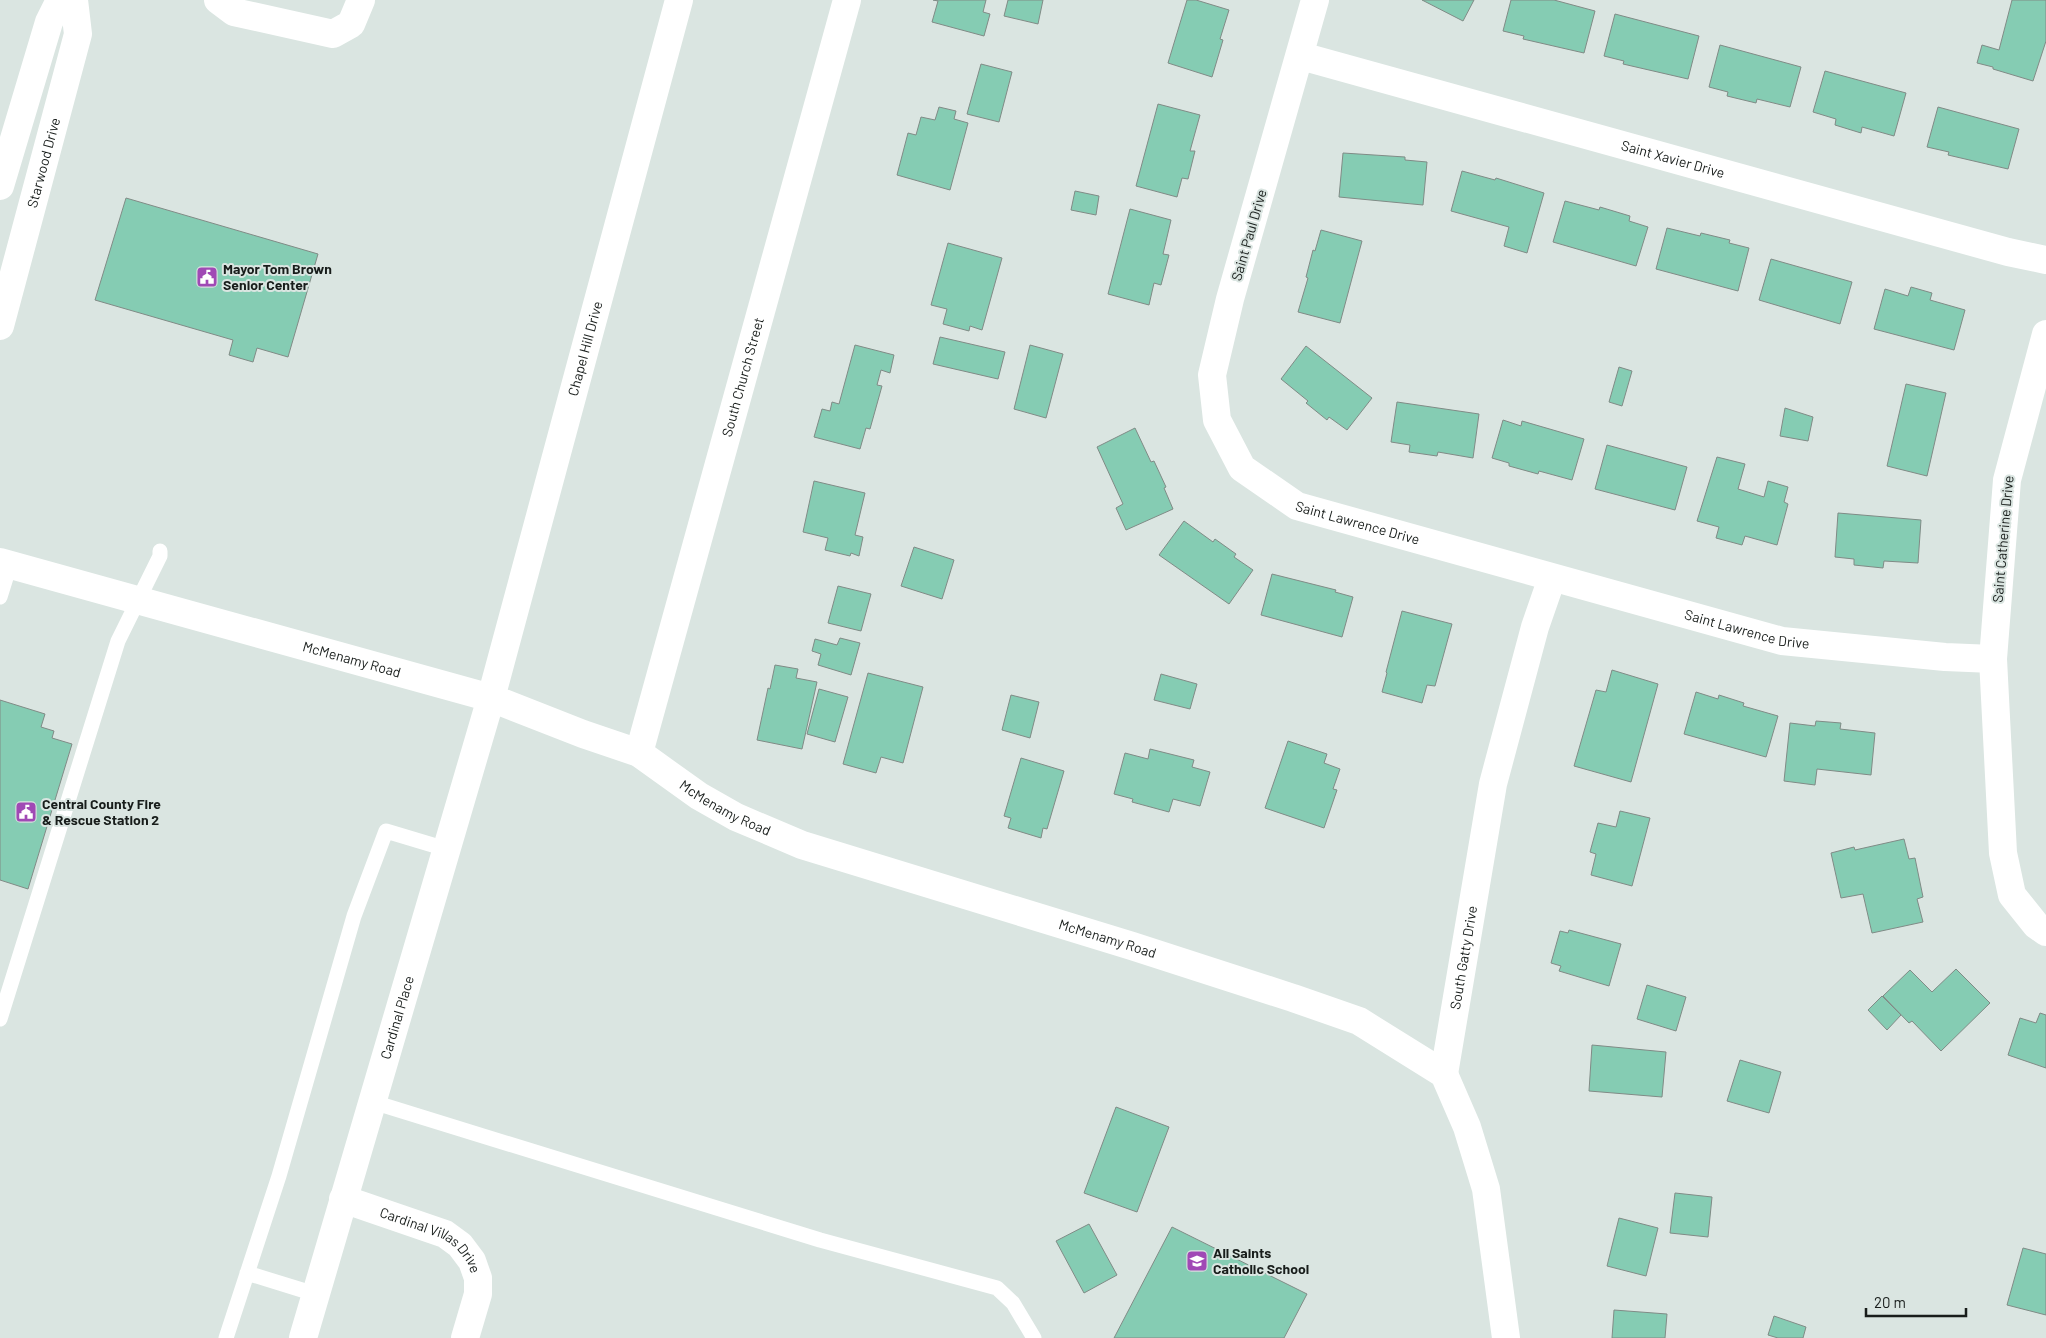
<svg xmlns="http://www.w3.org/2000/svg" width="2046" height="1338" viewBox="0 0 2046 1338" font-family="Barlow,sans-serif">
	<rect width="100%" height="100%" fill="#dae5e1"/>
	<path fill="#85ccb3" stroke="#808b86" d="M933,0H986L983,12L990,14L984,36L932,22L938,1Z
		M1008,0H1043L1038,24L1004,16Z
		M1187,0H1196L1229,10L1220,39L1223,40L1212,77L1168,63Z
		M1422,0H1474L1463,21Z
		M1511,0H1554L1595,11L1584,53L1523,39L1524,36L1503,31Z
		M2012,0H2046V41L2033,81L1993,69V67L1977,63L1982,45L1999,50Z
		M1615,14L1699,36L1688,79L1623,64L1624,61L1604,56Z
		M1720,45L1801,67L1790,107L1757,99L1756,103L1727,96L1728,92L1709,87Z
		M981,64L1012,72L999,122L967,114Z
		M1825,71L1906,93L1894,136L1862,127L1861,133L1835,125L1836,119L1813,112Z
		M1158,104L1200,115L1190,151H1195L1188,179L1182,178L1177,197L1136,186Z
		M939,107L956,111L954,119L968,123L950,190L897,175L908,133L916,135L921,117L935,120Z
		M1938,107L2019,129L2008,169L1948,155L1949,152L1927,147Z
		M1343,153L1405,157V160L1427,162L1423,205L1339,197Z
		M1462,171L1495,180L1496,178L1544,193L1527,253L1504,246L1509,227L1451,211Z
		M1075,191L1099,196L1096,215L1071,210Z
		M126,198L318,254L288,357L257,348L253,362L229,355L233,340L95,300Z
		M1565,201L1599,210L1600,207L1630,216L1629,221L1648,227L1636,266L1553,242Z
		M1130,209L1171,220L1163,254L1169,255L1161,285L1154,283L1149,305L1108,294Z
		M1667,228L1700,236L1701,233L1730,240L1729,243L1749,248L1738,291L1656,269Z
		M1321,230L1362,241L1340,323L1298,312L1308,278L1306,277L1313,250L1315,251Z
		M948,243L1002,258L982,330L970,326L969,331L943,324L947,309L931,305Z
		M1771,259L1852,282L1840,324L1759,300Z
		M1911,287L1932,293L1930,300L1965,310L1954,350L1874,329L1885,289L1908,296Z
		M940,337L1005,352L998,379L933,364Z
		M855,345L894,355L890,373L881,370L877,385L882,386L870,429L866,428L860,449L814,437L822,409L830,411L832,402L839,404Z
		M1030,345L1063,354L1046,418L1014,409Z
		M1306,346L1372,398L1347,430L1329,417L1327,420L1306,403L1308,401L1281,379Z
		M1619,367L1632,371L1622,406L1609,402Z
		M1906,384L1946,393L1927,476L1887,466Z
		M1397,402L1479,414L1473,458L1438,452L1437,456L1409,452L1410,445L1391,442Z
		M1785,408L1813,417L1808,441L1780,436Z
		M1503,420L1521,426L1522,421L1584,439L1572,480L1539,471L1538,474L1509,466V463L1492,458Z
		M1135,428L1151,462L1154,461L1166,487L1164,488L1173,509L1126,530L1116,508L1123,504L1097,447Z
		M1607,445L1687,467L1675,510L1595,489Z
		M1717,457L1745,464L1738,489L1764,497L1768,481L1788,487L1784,502L1788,504L1777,545L1745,536L1742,545L1716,538L1719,527L1697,521Z
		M814,481L865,493L855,535L863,537L859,556L851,553L850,556L825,550L828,538L803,532Z
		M1838,513L1921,520L1918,563L1884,561L1883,568L1854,565V559L1835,557Z
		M1184,521L1213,542L1215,539L1236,554L1234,557L1253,570L1229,604L1159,555Z
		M914,547L954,560L942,599L901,586Z
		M1272,574L1336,590L1335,592L1353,597L1342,637L1261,615Z
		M838,586L871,594L861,631L828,623Z
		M1402,611L1452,624L1435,686L1427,685L1422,703L1382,692L1387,673L1386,672Z
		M840,638L860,643L851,675L818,665L821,654L812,651L815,639L837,645Z
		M775,665L798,669L796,678L817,682L802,749L757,740L768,688L770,689Z
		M1612,670L1658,684L1631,782L1574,766L1596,690L1606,692Z
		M868,673L923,687L903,763L881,757L876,773L843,764Z
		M1161,674L1197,684L1190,709L1154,700Z
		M819,689L848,697L835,742L807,734Z
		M1696,692L1718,699L1719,695L1744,703L1743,706L1778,716L1766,757L1684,734Z
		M1011,695L1039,702L1030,738L1002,730Z
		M0,700L45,714L41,727L54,731L52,738L72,744L28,889L0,880Z
		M1816,721L1841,723L1840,729L1875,733L1871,775L1817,769L1815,785L1784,781L1790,723L1815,726Z
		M1288,741L1327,754L1324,763L1340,769L1333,789L1337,790L1324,828L1265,808Z
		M1150,749L1194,760L1192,767L1210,772L1200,806L1173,799L1169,812L1132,802L1133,799L1114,794L1125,753L1148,759Z
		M1021,758L1064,771L1047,829L1043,828L1041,838L1008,828L1011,818L1004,816Z
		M1620,811L1650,818L1632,886L1591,875L1596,854L1590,852L1598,823L1616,827Z
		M1904,839L1909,859L1915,858L1923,897L1917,899L1923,922L1872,933L1863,894L1841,898L1831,853L1854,847L1855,850Z
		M1569,930L1621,944L1609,986L1559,971L1561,966L1551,963L1560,931L1568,933Z
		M1956,969L1990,1003L1941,1051L1912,1021L1909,1023L1883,996L1910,970L1932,992Z
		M1647,985L1686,997L1676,1031L1637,1019Z
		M1882,996L1901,1015L1887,1030L1868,1010Z
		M2040,1013L2046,1015V1068L2008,1055L2020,1018L2036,1023Z
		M1592,1045L1666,1052L1662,1097L1589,1091Z
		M1740,1060L1781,1072L1769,1113L1727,1101Z
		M1116,1107L1169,1127L1137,1212L1084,1193Z
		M1675,1193L1712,1197L1708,1237L1670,1233Z
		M1619,1218L1658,1228L1646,1276L1607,1266Z
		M1089,1224L1117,1275L1084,1293L1056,1241Z
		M1172,1227L1307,1294L1284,1338H1114Z
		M2023,1248L2046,1254V1315L2007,1305Z
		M1614,1310L1667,1314L1665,1338H1612Z
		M1774,1316L1806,1327L1803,1338H1778L1768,1335Z"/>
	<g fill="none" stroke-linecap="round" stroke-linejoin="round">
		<path stroke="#fff" stroke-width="15" d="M0,597L10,565
			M0,1019L118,641L160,556V551
			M373,1102L820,1240L997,1288L1013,1303L1034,1338
			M247,1273L315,1294
			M226,1338L279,1176L354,916L386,831L446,849"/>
		<g stroke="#fff" stroke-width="28">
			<path d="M218,0L234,12L333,34L351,24L361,0"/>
			<path id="s1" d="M1315,0L1230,299L1212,375L1217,420L1242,468L1297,506L1782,641L1945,657L1993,659"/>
			<path id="s2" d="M1301,56L2008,252L2046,260"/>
			<path d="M0,186L49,22L60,0"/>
			<path id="s3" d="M0,326L78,34L74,0"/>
			<path d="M2046,334L2007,480L1993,659L2003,853L2012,895L2036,925L2046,932"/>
			<path id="s4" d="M1444,1074L1493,784L1535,627L1552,578"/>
			<path id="s5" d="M343,1199L445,1234L460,1245L472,1261L478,1278V1294L465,1338"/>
			<path id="s6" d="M303,1338L491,698L679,0"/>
		</g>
		<g stroke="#fff" stroke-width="28">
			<path id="s7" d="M0,562L491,698L583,734L639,753L699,796L736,817L802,845L1132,946L1293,998L1359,1021L1444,1074L1467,1127L1486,1189L1506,1338"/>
			<path id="s8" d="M639,753L847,0"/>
		</g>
	</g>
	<defs>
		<g id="civic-square" transform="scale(1.125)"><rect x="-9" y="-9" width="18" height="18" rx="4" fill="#a049b5" stroke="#dae5e1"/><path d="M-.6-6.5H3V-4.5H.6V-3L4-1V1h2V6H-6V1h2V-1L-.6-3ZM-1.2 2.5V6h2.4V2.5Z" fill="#fff"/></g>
		<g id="school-square" transform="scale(1.125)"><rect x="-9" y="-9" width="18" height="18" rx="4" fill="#a049b5" stroke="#dae5e1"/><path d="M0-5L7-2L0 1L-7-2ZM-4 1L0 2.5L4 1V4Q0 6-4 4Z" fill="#fff"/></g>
	</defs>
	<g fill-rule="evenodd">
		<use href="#civic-square" x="207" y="277"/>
		<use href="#civic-square" x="26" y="812"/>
		<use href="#school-square" x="1197" y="1261"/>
	</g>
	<g text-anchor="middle" stroke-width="4" stroke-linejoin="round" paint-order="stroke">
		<g font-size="14" fill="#181d1b" stroke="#dae5e1">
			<text dy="5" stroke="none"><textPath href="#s2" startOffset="386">Saint Xavier Drive</textPath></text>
			<text dy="5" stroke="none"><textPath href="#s3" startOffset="169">Starwood Drive</textPath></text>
			<text transform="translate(1249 235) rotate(-74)" y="5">Saint Paul Drive</text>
			<text dy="5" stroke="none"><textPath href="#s6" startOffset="1029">Chapel Hill Drive</textPath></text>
			<text dy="5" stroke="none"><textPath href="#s8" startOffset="390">South Church Street</textPath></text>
			<text dy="5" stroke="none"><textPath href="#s1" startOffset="618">Saint Lawrence Drive</textPath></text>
			<text transform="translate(2003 539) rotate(-85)" y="5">Saint Catherine Drive</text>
			<text dy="5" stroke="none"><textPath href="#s1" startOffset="1022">Saint Lawrence Drive</textPath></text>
			<text dy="5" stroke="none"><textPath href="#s7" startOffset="365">McMenamy Road</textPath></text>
			<text dy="5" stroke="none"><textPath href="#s7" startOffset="770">McMenamy Road</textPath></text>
			<text dy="5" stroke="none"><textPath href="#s7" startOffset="1175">McMenamy Road</textPath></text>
			<text dy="5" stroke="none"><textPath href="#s4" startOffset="118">South Gatty Drive</textPath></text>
			<text dy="5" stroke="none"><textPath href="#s6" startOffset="334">Cardinal Place</textPath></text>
			<text dy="5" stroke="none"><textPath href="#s5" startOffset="99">Cardinal Villas Drive</textPath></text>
		</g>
		<g font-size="14" font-weight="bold" fill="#181d1b" stroke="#dae5e1" text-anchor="start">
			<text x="223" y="274">Mayor Tom Brown<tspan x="223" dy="16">Senior Center</tspan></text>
			<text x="42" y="809">Central County Fire<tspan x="42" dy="16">&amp; Rescue Station 2</tspan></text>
			<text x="1213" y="1258">All Saints<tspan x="1213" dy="16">Catholic School</tspan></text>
		</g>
	</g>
	<path d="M1866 1308v8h100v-8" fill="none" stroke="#181d1b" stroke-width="2.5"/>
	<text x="1874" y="1308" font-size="15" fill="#181d1b" stroke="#dae5e1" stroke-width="4" paint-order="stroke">20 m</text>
</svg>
